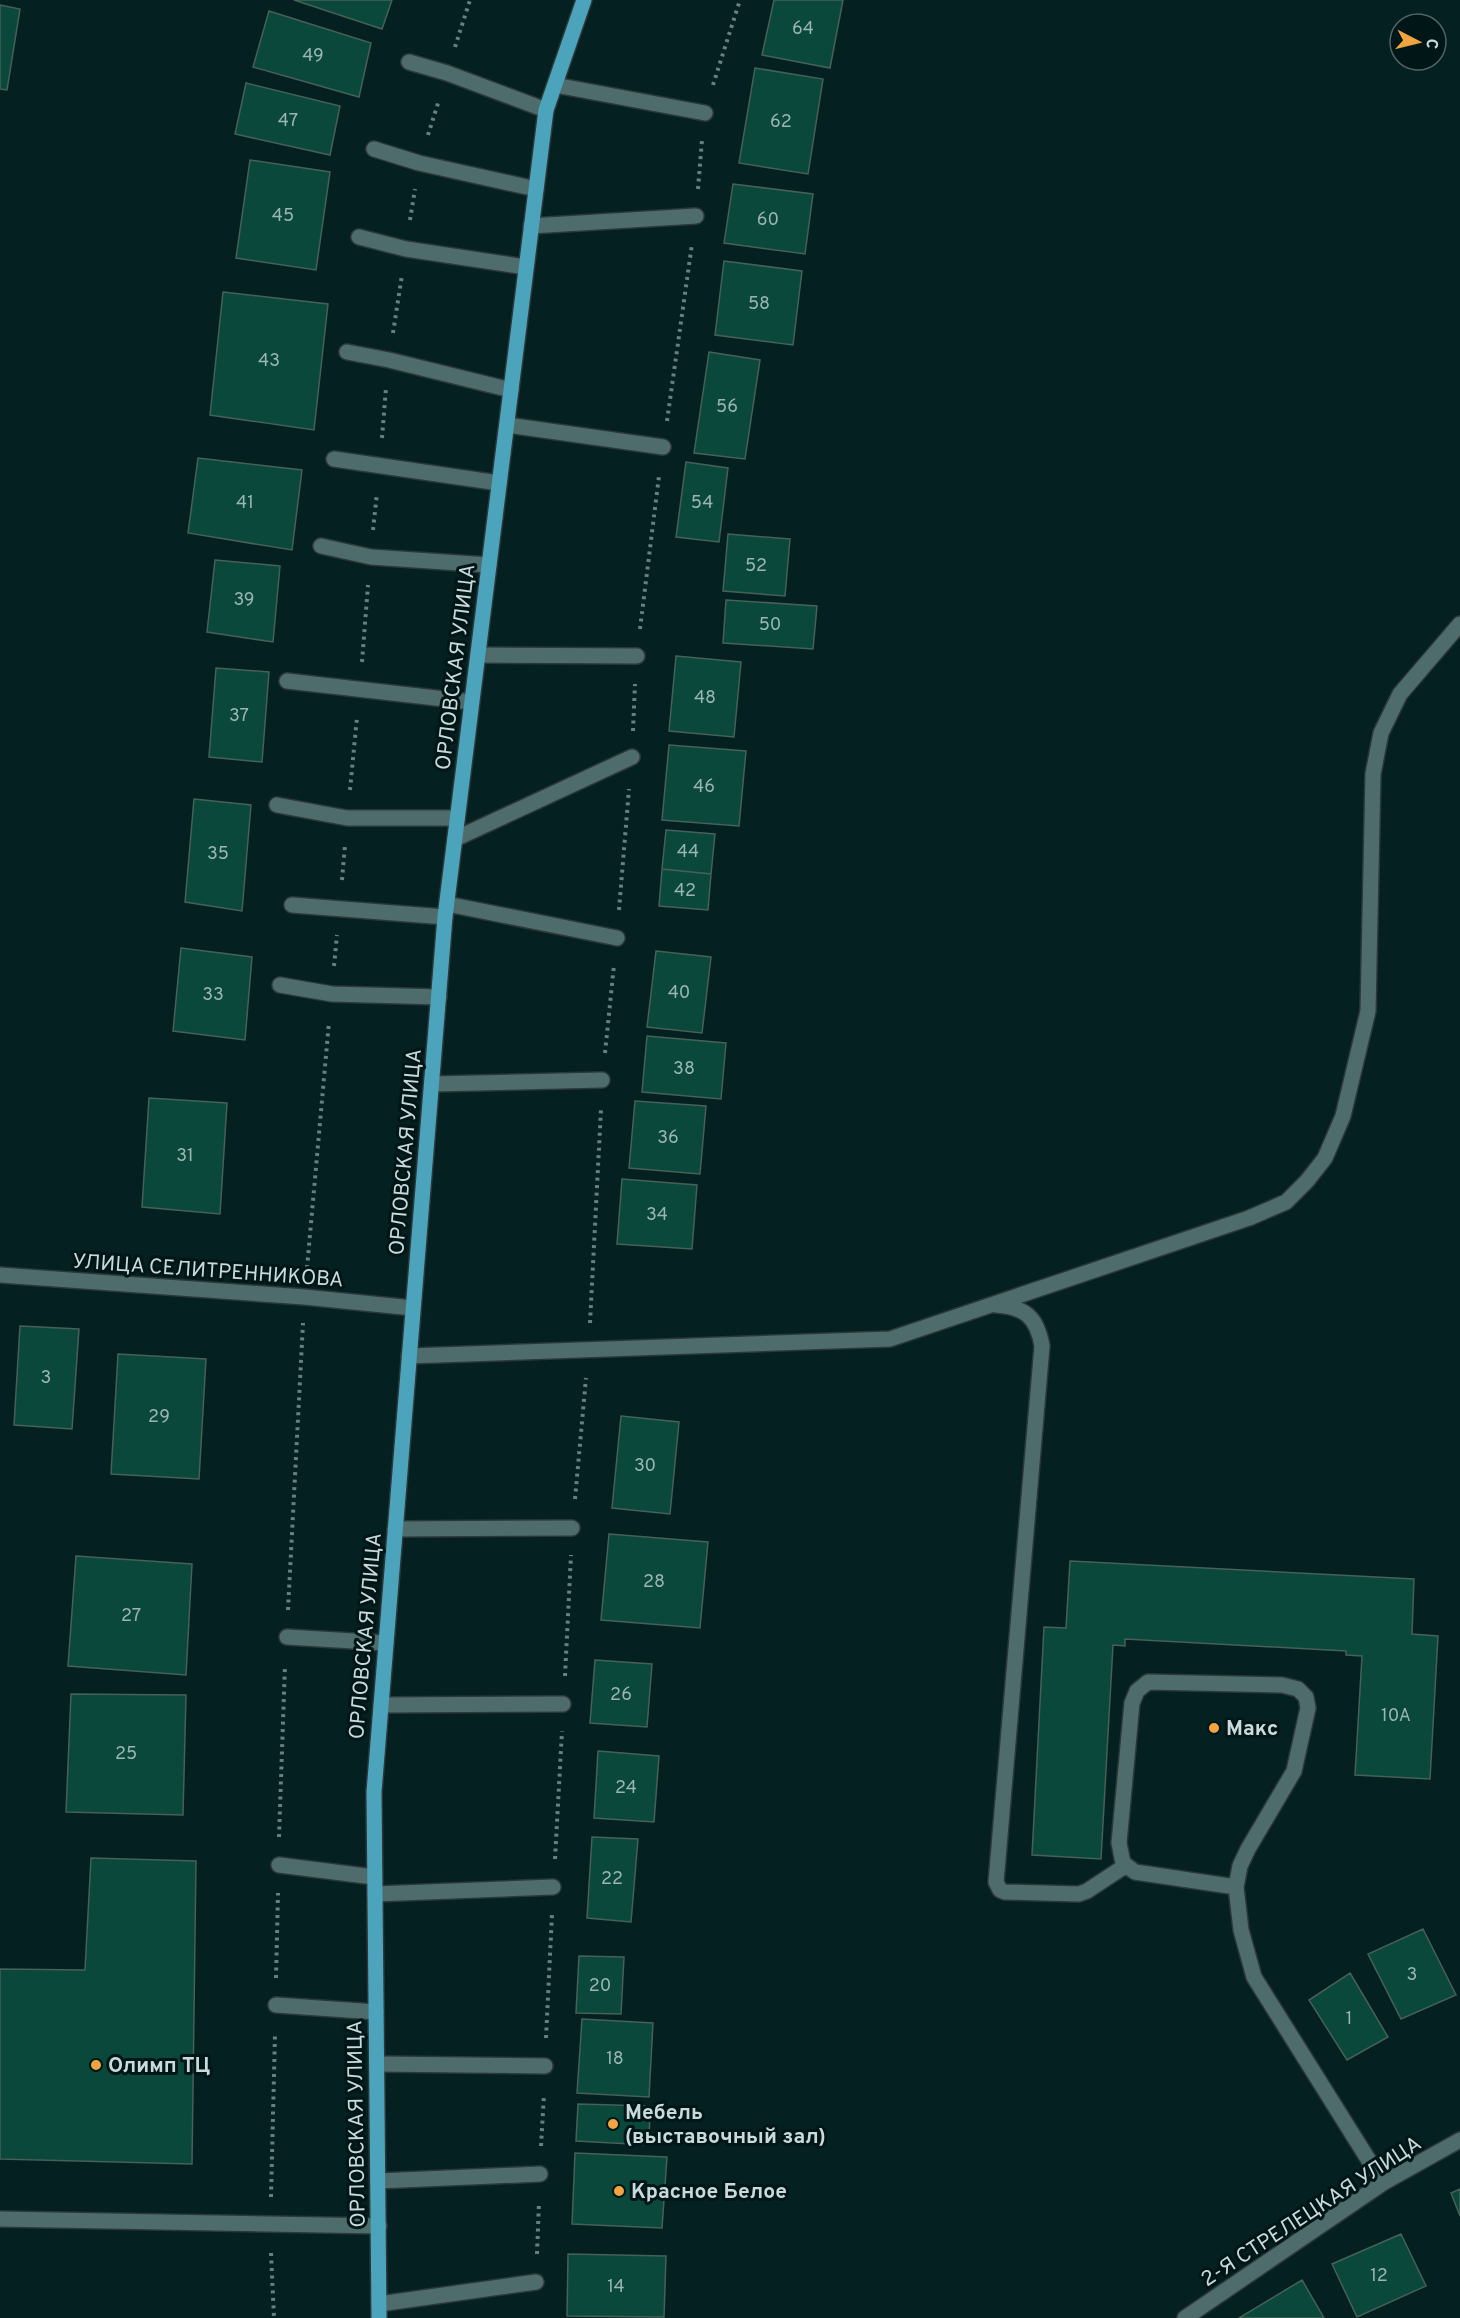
<svg xmlns="http://www.w3.org/2000/svg" width="1460" height="2318" viewBox="0 0 1460 2318" font-family="Overpass,sans-serif">
	<rect width="100%" height="100%" fill="#042021"/>
	<path fill="#09483a" stroke="#476058" stroke-width="1.5" d="M294,0H392L382,29Z
		M774,0H843L830,68L762,55Z
		M0,5L20,9L7,90L0,89Z
		M269,11L371,43L359,97L253,67Z
		M755,68L823,79L808,174L739,163Z
		M246,83L340,106L330,155L235,134Z
		M250,160L330,172L316,270L236,258Z
		M733,184L813,194L805,254L724,243Z
		M724,261L802,271L793,345L715,335Z
		M223,292L328,304L314,430L210,415Z
		M709,352L760,360L745,459L694,453Z
		M198,458L302,470L292,550L188,533Z
		M686,462L728,468L719,542L676,537Z
		M728,534L790,539L785,596L723,591Z
		M215,560L280,566L273,642L207,632Z
		M726,600L817,606L813,649L723,643Z
		M676,656L741,662L734,737L669,731Z
		M216,668L269,672L262,762L209,757Z
		M669,745L746,751L739,826L662,820Z
		M194,799L251,805L242,911L185,902Z
		M666,830L715,834L711,874L662,869Z
		M662,869L711,874L708,910L659,906Z
		M181,948L252,957L245,1040L173,1031Z
		M656,951L711,957L702,1033L647,1027Z
		M647,1036L726,1043L721,1099L642,1092Z
		M149,1098L227,1103L220,1214L142,1207Z
		M635,1101L706,1106L700,1174L629,1168Z
		M622,1179L697,1185L692,1249L617,1244Z
		M20,1326L79,1329L72,1429L14,1425Z
		M118,1354L206,1359L199,1479L111,1474Z
		M621,1416L679,1422L670,1514L612,1508Z
		M609,1534L708,1542L700,1628L601,1620Z
		M76,1556L192,1564L186,1675L68,1666Z
		M1070,1561L1414,1579L1412,1634L1438,1636L1430,1779L1355,1775L1362,1656L1346,1655V1651L1125,1639V1646L1113,1645L1101,1859L1032,1855L1044,1627L1066,1628Z
		M595,1660L652,1664L647,1727L590,1723Z
		M71,1694L186,1695L183,1815L66,1812Z
		M598,1751L659,1756L654,1822L594,1818Z
		M592,1837L638,1839L631,1922L587,1918Z
		M91,1858L196,1861L192,2164L0,2159V1969L85,1970Z
		M1423,1929L1456,1995L1401,2019L1368,1954Z
		M579,1956L624,1957L621,2014L576,2013Z
		M1350,1973L1388,2037L1347,2060L1309,2000Z
		M582,2019L653,2023L649,2097L577,2093Z
		M578,2104L650,2106L649,2145L576,2141Z
		M575,2153L667,2157L662,2228L572,2224Z
		M1460,2189V2216L1451,2193Z
		M1401,2234L1426,2286L1357,2317L1332,2264Z
		M568,2254L666,2256L664,2317L567,2316Z
		M1302,2280L1324,2318H1239Z"/>
	<g fill="none" stroke-linecap="round" stroke-linejoin="round">
		<g stroke="#2c3738" stroke-width="18">
			<path id="minor" d="M409,62L447,73L546,110
				M555,85L705,113
				M374,149L419,163L536,189
				M531,226L696,216
				M359,237L406,249L526,267
				M347,352L389,360L511,390
				M507,425L663,447
				M334,459L499,483
				M321,546L371,557L489,565
				M478,655L637,656
				M287,681L471,702
				M277,805L347,818H457
				M455,839L632,757
				M447,904L617,938
				M292,905L445,917
				M280,985L332,994L439,997
				M432,1084L602,1080
				M0,1275L304,1297L413,1308
				M996,1305C1025,1307 1037,1317 1042,1346L996,1882L1000,1890L1005,1892L1079,1894L1087,1891L1125,1866
				M409,1356L890,1339L1249,1218L1286,1202L1307,1181L1325,1158L1343,1116L1368,1011L1373,774L1381,733L1400,694L1460,624
				M395,1529L572,1528
				M287,1637L386,1643
				M381,1705L563,1704
				M279,1865L374,1877
				M1236,1887L1135,1872L1123,1863L1119,1843L1132,1703L1137,1691L1148,1682L1282,1685L1298,1689L1306,1697L1308,1708L1294,1771L1248,1849L1240,1866L1236,1887L1241,1930L1254,1977L1383,2183
				M375,1894L553,1887
				M276,2005L376,2012
				M377,2064L545,2066
				M378,2181L540,2174
				M0,2219L379,2226
				M379,2304L536,2282
				M1185,2318L1383,2183L1460,2140"/>
		</g>
		<g stroke="#2c3738" stroke-width="18">
			<path id="major" d="M379,2318L374,1792L445,917L546,110L584,0"/>
		</g>
		<path stroke="#6a7f80" stroke-width="4" stroke-dasharray="3 4.5" stroke-linecap="butt" d="M455,47L470,0
			M713,85L740,0
			M428,135L439,100
			M698,189L702,140
			M410,220L415,189
			M393,333L402,275
			M667,421L692,244
			M382,438L386,388
			M373,530L377,493
			M640,629L659,476
			M362,662L368,585
			M633,731L635,684
			M350,790L357,717
			M342,880L345,845
			M619,910L629,789
			M334,966L337,935
			M605,1053L614,965
			M307,1268L329,1022
			M590,1323L601,1109
			M575,1499L586,1378
			M288,1610L303,1323
			M565,1676L571,1555
			M279,1837L285,1665
			M555,1859L562,1731
			M276,1978L278,1893
			M546,2038L552,1914
			M541,2146L544,2094
			M271,2197L275,2034
			M271,2253L274,2318
			M537,2254L539,2202"/>
		<use href="#minor" stroke="#4f6c6d" stroke-width="15"/>
		<use href="#major" stroke="#4ca3bc" stroke-width="15"/>
	</g>
	<g fill="#f1a540" stroke="#001617" stroke-width="2">
		<circle cx="1214" cy="1728" r="6"/>
		<circle cx="96" cy="2065" r="6"/>
		<circle cx="613" cy="2124" r="6"/>
		<circle cx="619" cy="2191" r="6"/>
	</g>
	<g text-anchor="middle" stroke-width="6" stroke-linejoin="round" paint-order="stroke">
		<g font-size="18" fill="#9ab5b2">
			<text x="803" y="34">64</text>
			<text x="313" y="61">49</text>
			<text x="288" y="126">47</text>
			<text x="781" y="127">62</text>
			<text x="283" y="221">45</text>
			<text x="768" y="225">60</text>
			<text x="759" y="309">58</text>
			<text x="269" y="366">43</text>
			<text x="727" y="412">56</text>
			<text x="245" y="508">41</text>
			<text x="702" y="508">54</text>
			<text x="756" y="571">52</text>
			<text x="244" y="605">39</text>
			<text x="770" y="630">50</text>
			<text x="705" y="703">48</text>
			<text x="239" y="721">37</text>
			<text x="704" y="792">46</text>
			<text x="688" y="857">44</text>
			<text x="218" y="859">35</text>
			<text x="685" y="896">42</text>
			<text x="679" y="998">40</text>
			<text x="213" y="1000">33</text>
			<text x="684" y="1074">38</text>
			<text x="668" y="1143">36</text>
			<text x="185" y="1161">31</text>
			<text x="657" y="1220">34</text>
			<text x="46" y="1383">3</text>
			<text x="159" y="1422">29</text>
			<text x="645" y="1471">30</text>
			<text x="654" y="1587">28</text>
			<text x="131" y="1621">27</text>
			<text x="621" y="1700">26</text>
			<text x="1396" y="1721">10А</text>
			<text x="126" y="1759">25</text>
			<text x="626" y="1793">24</text>
			<text x="612" y="1884">22</text>
			<text x="1412" y="1980">3</text>
			<text x="600" y="1991">20</text>
			<text x="1349" y="2024">1</text>
			<text x="615" y="2064">18</text>
			<text x="1379" y="2281">12</text>
			<text x="616" y="2292">14</text>
		</g>
		<g font-size="21" fill="#cad9da" stroke="#001617">
			<text transform="translate(455 667) rotate(-83)" y="7">ОРЛОВСКАЯ УЛИЦА</text>
			<text transform="translate(405 1152) rotate(-85)" y="7">ОРЛОВСКАЯ УЛИЦА</text>
			<text transform="translate(208 1270) rotate(4)" y="7">УЛИЦА СЕЛИТРЕННИКОВА</text>
			<text transform="translate(365 1636) rotate(-85)" y="7">ОРЛОВСКАЯ УЛИЦА</text>
			<text transform="translate(356 2124) rotate(-91)" y="7">ОРЛОВСКАЯ УЛИЦА</text>
			<text transform="translate(1311 2211) rotate(-33)" y="7">2-Я СТРЕЛЕЦКАЯ УЛИЦА</text>
		</g>
		<g font-size="21" font-weight="bold" fill="#cad9da" stroke="#001617" text-anchor="start">
			<text x="1226" y="1735">Макс</text>
			<text x="108" y="2072">Олимп ТЦ</text>
			<text x="625" y="2119">Мебель<tspan x="625" dy="24">(выставочный зал)</tspan></text>
			<text x="631" y="2198">Красное Белое</text>
		</g>
	</g>
	<g transform="translate(1418 42) rotate(97)"><circle r="28" fill="#001617" stroke="#516465" stroke-width="1.5"/>
	<path d="M0-4.5L10 22L0 15L-10 22Z" fill="#f1a540"/>
	<text y="-9" font-size="16" font-weight="bold" text-anchor="middle" fill="#cad9da">С</text>
	</g>
</svg>
